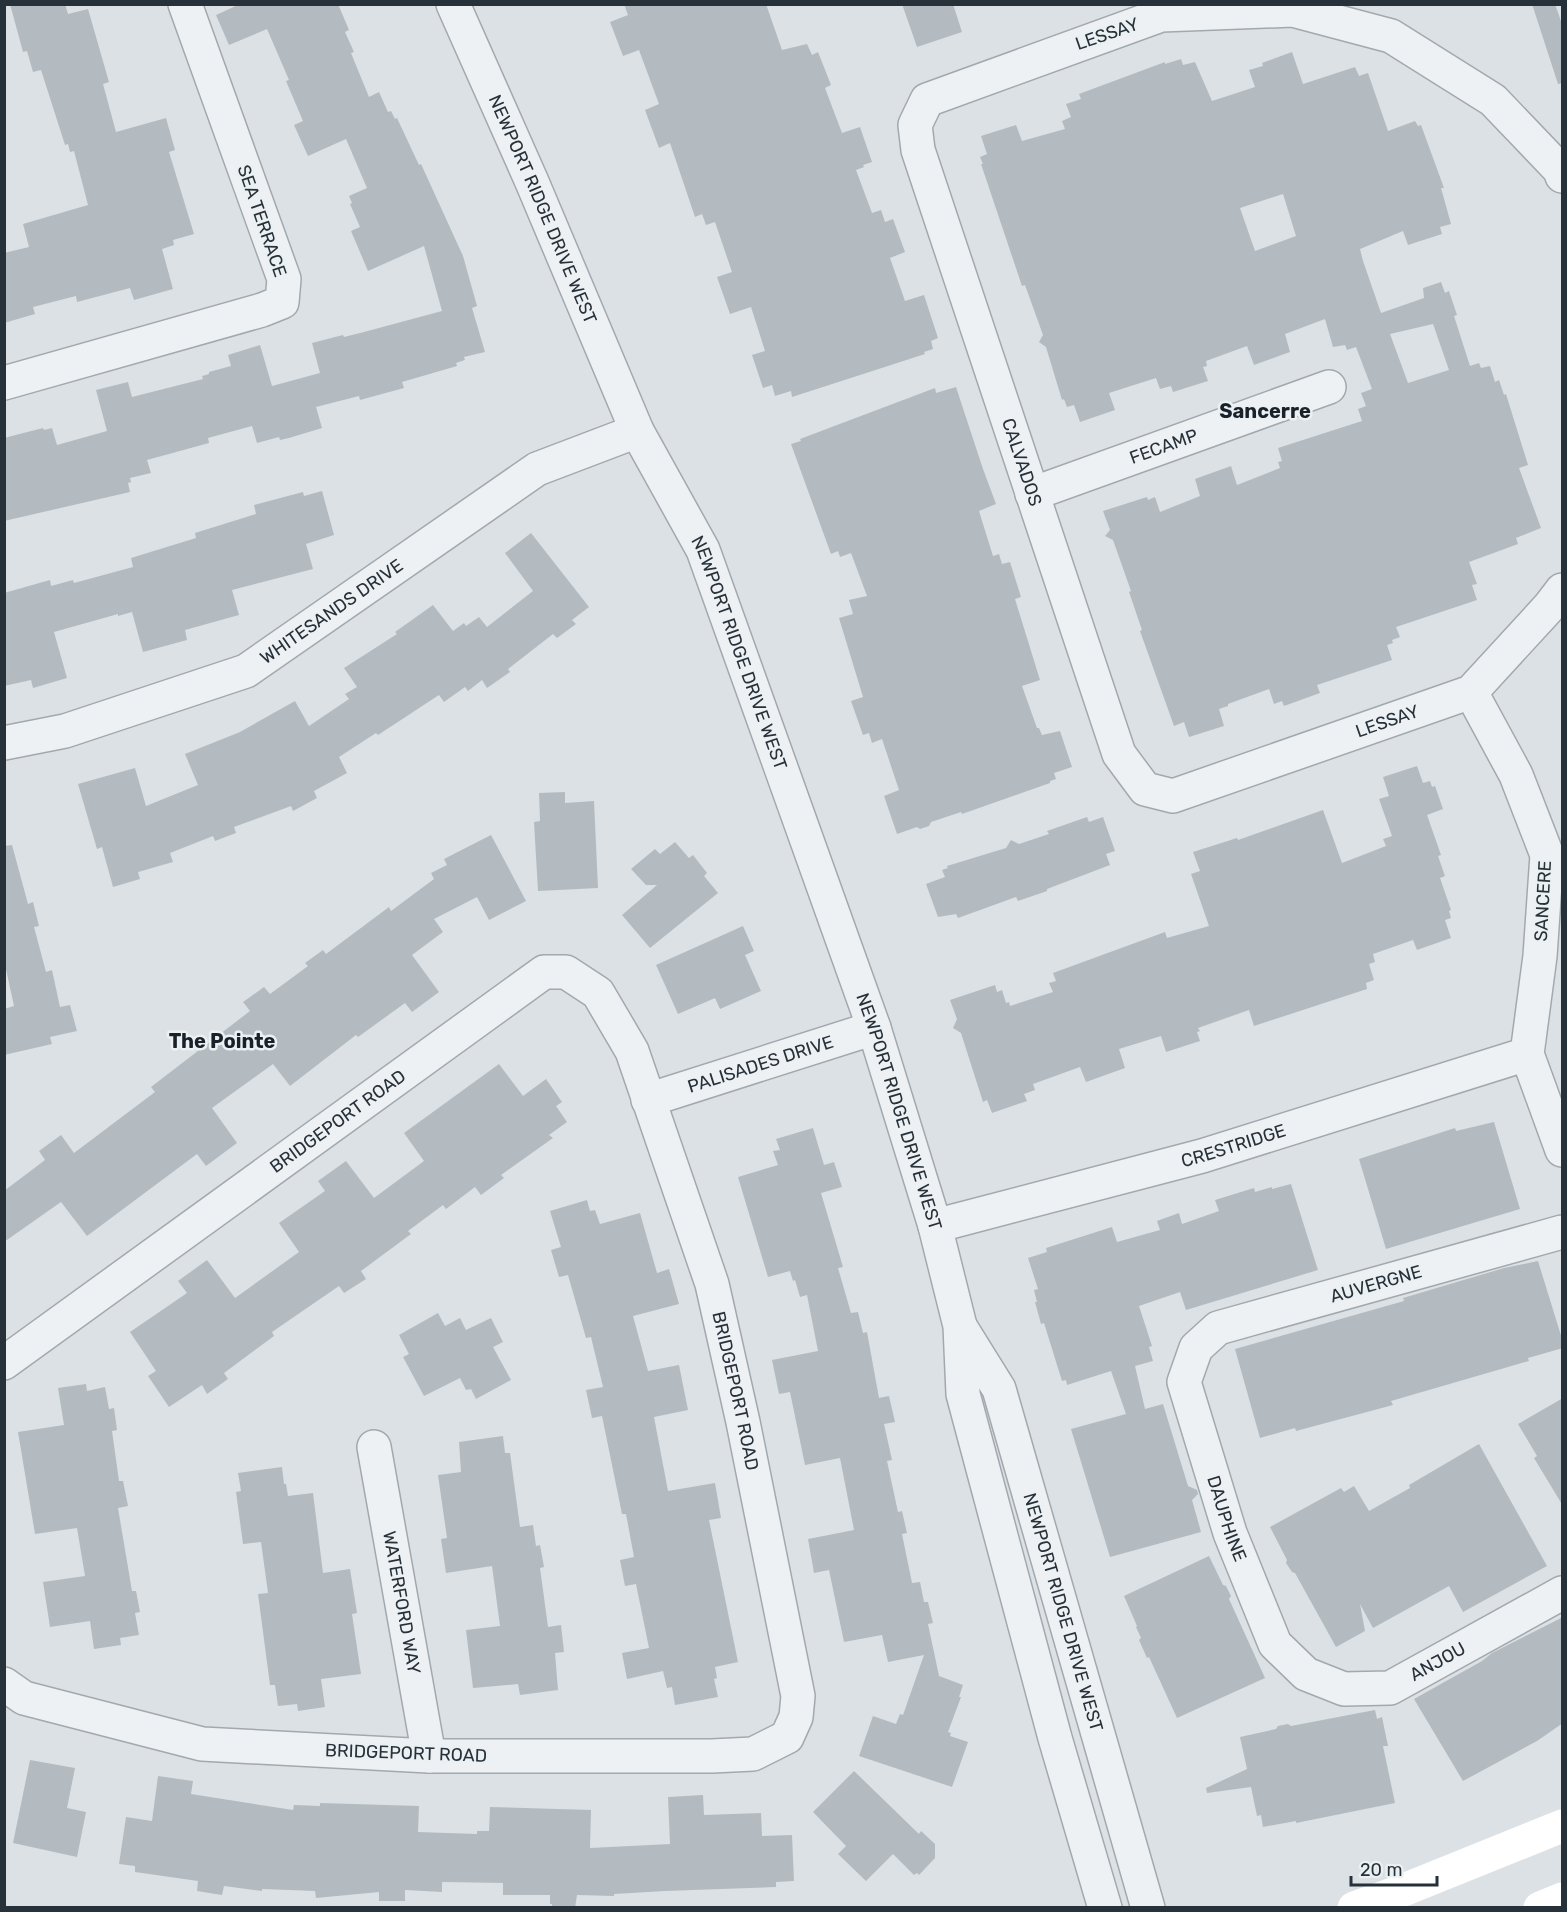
<svg xmlns="http://www.w3.org/2000/svg" width="1567" height="1912" viewBox="0 0 1567 1912" font-family="Rubik,sans-serif">
	<rect width="100%" height="100%" fill="#dce1e5"/>
	<path fill="#b3bbc1" fill-rule="evenodd" d="M10,4H65L68,14L88,9L109,82L103,84L116,132L166,118L175,150L169,152L194,234L173,240L174,245L162,249L173,289L134,300L130,288L77,302L76,296L33,307L35,314L4,323V253L29,247L23,224L88,205L74,151L70,152L68,144L65,145L41,70L33,72L27,51L23,52Z
		M240,4H338L349,30L345,32L354,52L351,53L369,97L379,92L388,112L391,111L395,119L397,118L419,165L421,164L463,256L477,306L472,308L485,352L464,357L465,360L456,363L457,366L402,382L404,388L360,400L359,396L316,407L322,428L289,438L280,440L279,437L257,443L252,426L208,438L209,443L147,460L151,473L130,478L131,482L128,483L130,492L4,521V438L43,428L44,430L52,428L57,445L107,431L96,390L128,382L132,397L203,379L202,376L209,374V372L231,366L228,355L260,345L272,386L320,373L312,343L343,335L344,337L364,332L442,311L424,246L368,271L351,231L360,227L350,204L352,203L349,196L367,188L346,139L308,156L294,125L303,121L286,81L289,80L267,29L229,45L216,15Z
		M624,4H766L782,50L807,44L812,55L818,52L831,85L825,88L842,133L860,127L872,162L863,165L864,167L856,170L872,213L881,210L885,222L893,219L905,252L890,258L905,301L924,295L938,338L931,341L933,349L924,352L925,354L792,397L791,391L775,396L772,385L763,388L752,355L765,351L751,307L730,314L717,277L732,272L715,222L706,225L702,214L695,217L670,143L659,148L645,110L659,104L639,50L623,56L610,22L628,15Z
		M902,4H953L962,32L917,47Z
		M1532,4H1555L1563,27V83L1558,84Z
		M1292,52L1303,84L1355,67L1359,76L1368,73L1388,131L1415,121L1418,126L1421,125L1444,188H1441L1451,224L1440,227L1442,234L1408,245L1403,231L1360,249L1363,261L1381,313L1424,298L1423,288L1441,282L1445,293L1449,291L1457,315L1454,316L1470,366L1479,363L1481,368L1490,366L1495,382L1499,380L1504,395L1506,394L1528,465L1519,468L1541,528L1516,538L1518,544L1469,562L1477,584L1472,585L1477,600L1396,627L1400,637L1392,640L1393,643L1387,645L1392,660L1317,685L1320,693L1284,706L1282,701L1274,704L1269,689L1228,704V706L1219,709L1224,726L1189,737L1184,722L1174,726L1140,631L1142,630L1129,592L1131,591L1113,540L1105,536L1110,530L1103,511L1147,497L1148,500L1155,497L1160,512L1200,496L1195,479L1231,466L1237,485L1280,468L1278,462L1282,461L1278,448L1362,421L1358,409L1366,406L1361,393L1372,389L1356,347L1347,350L1345,345L1333,347L1325,319L1285,334L1290,352L1254,365L1247,346L1206,361L1207,366L1203,367L1208,381L1173,392L1171,386L1160,389L1156,378L1109,393L1115,410L1080,422L1074,405L1067,407L1064,399L1062,400L1046,347L1039,342L1043,335L1025,285L1022,286L981,164H983L980,157L987,154L981,136L1016,125L1022,141L1065,129L1062,121L1071,117L1066,104L1081,99L1079,94L1165,62V64L1181,59L1183,65L1195,62L1212,101L1255,87L1249,70L1263,66L1262,63ZM1283,194L1296,236L1255,251L1240,208ZM1433,324L1449,370L1408,383L1390,334Z
		M956,387L983,469L996,504L979,511L993,556L999,554L1002,564L1010,562L1021,597L1015,599L1040,680L1022,686L1037,728H1039L1042,735L1060,731L1072,767L1054,773L1056,779L1050,781V783L962,814L961,812L931,822L929,826L920,829L917,827L897,834L884,796L899,790L882,739L872,743L869,733L863,735L851,701L863,697L839,618L853,614L849,600L867,596L851,553L840,557L838,551L831,554L791,444L801,441L800,439L935,388L936,393Z
		M322,491L334,535L306,544L313,569L232,590L239,615L185,630L187,640L143,652L132,612L118,616V614L54,632L67,678L33,688L31,680L4,686V593L50,580L51,586L73,580L74,583L133,567L131,558L196,538L195,533L256,514L254,505L303,492L304,496Z
		M531,533L589,607L572,620L576,624L557,638L553,634L508,669L510,672L487,688L482,680L468,691L465,687L444,702L439,695L378,735L376,733L339,757L347,773L314,791L317,798L293,811L291,806L234,827L236,833L215,841L213,836L170,853L173,862L138,872L140,879L113,887L102,847L97,849L78,784L135,768L146,806L198,785L185,754L240,732L295,701L309,726L349,699L345,694L357,687L344,668L397,634L395,632L433,605L453,631L464,623L466,626L479,617L487,627L533,591L505,553Z
		M1417,766L1423,783L1430,781L1432,787L1435,786L1443,809L1427,815L1441,855L1438,856L1445,876L1440,878L1451,910L1449,911L1451,918L1445,920L1451,938L1417,950L1413,940L1373,954L1375,962L1369,964L1374,980L1366,983L1367,989L1254,1026L1249,1010L1198,1028L1200,1031L1197,1032L1200,1041L1166,1052L1161,1036L1119,1049L1125,1068L1086,1082L1080,1067L1033,1084L1035,1090L1024,1094L1027,1101L992,1113L987,1100L983,1102L961,1033L953,1028L957,1019L950,1000L995,985L997,992L1002,990L1006,1003L1009,1002L1010,1006L1053,992L1049,983L1056,981L1053,973L1165,932L1167,938L1209,926L1191,874L1200,871L1193,852L1237,838L1238,840L1323,810L1342,863L1386,846L1383,839L1392,836L1379,799L1389,796L1383,777Z
		M565,792V803L594,801L598,888L538,891L534,822L540,821L539,793Z
		M1087,817L1089,822L1103,817L1115,851L1106,854L1110,865L1047,889V891L1018,901L1016,897L958,918L956,914L938,917L926,884L945,877L942,870L948,868L947,866L1006,848L1011,840L1019,844L1049,834L1047,831Z
		M491,835L526,901L489,920L477,897L434,919L443,932L412,955L439,992L412,1012L405,1003L358,1037L356,1035L290,1086L273,1064L212,1108L237,1143L206,1166L197,1154L87,1236L61,1202L4,1242V1191L45,1160L39,1151L61,1135L74,1153L155,1092L151,1087L250,1011L243,1002L264,987L270,994L308,966L305,963L323,950L326,954L389,907L391,911L434,879L431,873L447,865L444,859Z
		M675,842L689,858L693,855L707,873L704,876L718,893L650,948L622,915L657,885H646L631,869L655,849L660,854Z
		M12,845L28,904L33,902L39,926L34,927L46,972L52,970L60,1007L70,1005L77,1031L50,1037L52,1044L4,1055V1009L14,1006L4,960V846Z
		M743,926L754,951L745,955L761,991L720,1009L715,998L678,1014L656,965Z
		M499,1064L523,1096L546,1079L562,1102L556,1106L567,1122L549,1135L553,1138L501,1175L504,1178L481,1195L475,1187L446,1209L443,1205L408,1231L411,1234L361,1271L366,1279L344,1293L339,1286L272,1332L274,1336L224,1373L228,1379L207,1394L202,1385L169,1407L148,1376L156,1371L130,1332L187,1293L178,1281L207,1260L235,1298L299,1252L279,1223L325,1191L318,1181L346,1161L374,1198L424,1161L404,1133Z
		M1494,1122L1520,1209L1386,1249L1359,1159L1455,1128L1456,1131Z
		M813,1128L824,1165L834,1162L842,1187L821,1193L843,1267L838,1268L851,1313L858,1312L863,1333L867,1332L879,1398L889,1396L895,1422L884,1424L892,1460L887,1461L898,1512L902,1511L907,1533L902,1534L912,1583L920,1582L924,1602H928L933,1623L928,1624L939,1676L963,1685L959,1697H961L948,1732L951,1733L950,1736L968,1742L952,1787L859,1756L873,1716L896,1724L900,1714L903,1715L924,1655L888,1662L882,1635L844,1642L829,1570L814,1573L808,1539L854,1530L840,1458L805,1465L790,1392L779,1394L772,1360L818,1351L807,1295L800,1297L795,1280L793,1281L790,1271L768,1277L738,1177L778,1165L773,1151L780,1150L776,1139Z
		M1291,1184L1318,1270L1186,1310L1180,1292L1139,1306L1152,1346L1149,1347L1153,1361L1135,1366L1145,1409L1163,1404L1188,1486L1197,1490L1198,1494L1192,1500L1201,1532L1110,1557L1071,1429L1126,1414L1111,1371L1067,1385L1066,1380L1062,1381L1044,1323L1041,1324L1035,1302H1037L1034,1290L1038,1289L1028,1258L1047,1252L1046,1248L1112,1227L1117,1242L1160,1230L1157,1221L1179,1213L1182,1224L1219,1211L1215,1200L1254,1188L1255,1192L1272,1187V1189Z
		M587,1200L590,1211L595,1210L600,1224L640,1213L657,1273L669,1269L679,1304L633,1316L648,1371L679,1365L688,1410L654,1417L668,1491L715,1483L721,1518L709,1520L738,1662L715,1667L717,1678L714,1679L718,1697L675,1705L672,1687L667,1688L663,1671L627,1679L622,1653L649,1648L636,1584L625,1586L620,1560L634,1557L626,1514H622L602,1416L592,1418L586,1390L603,1387L591,1337L586,1338L568,1275L559,1277L551,1250L561,1247L550,1211Z
		M1538,1261L1563,1342V1348L1528,1358L1529,1361L1391,1401L1393,1405L1296,1431L1295,1428L1260,1438L1235,1349L1404,1301L1403,1298L1504,1268Z
		M438,1313L445,1326L460,1318L466,1330L491,1318L503,1342L493,1347L511,1380L476,1399L471,1389L466,1390L460,1378L424,1396L403,1357L409,1354L399,1335Z
		M86,1384L87,1391L105,1387L109,1409L114,1408L117,1430L112,1431L119,1481H123L128,1506L118,1508L132,1591H136L140,1612L135,1613L139,1635L120,1638L121,1645L94,1649L90,1621L50,1627L43,1582L85,1576L77,1528L35,1534L18,1432L64,1425L58,1388Z
		M1563,1398V1506L1534,1458L1537,1456L1518,1424Z
		M503,1436L505,1453H510L520,1527L533,1525L536,1546L540,1545L544,1567L540,1568L548,1627L561,1625L564,1652L555,1653L558,1690L520,1695L518,1684L473,1688L466,1630L500,1626L492,1566L446,1573L441,1539L447,1538L438,1475L461,1472L459,1442Z
		M1479,1444L1547,1566L1463,1612L1449,1586L1373,1628L1360,1604L1365,1631L1336,1647L1295,1573L1292,1572L1286,1563L1287,1560L1270,1527L1341,1488L1344,1492L1354,1486L1369,1511L1410,1488L1409,1485Z
		M282,1467L284,1484H286L288,1496L313,1493L323,1573L350,1569L357,1613L352,1614L361,1674L321,1679L325,1707L298,1711L297,1704L278,1706L275,1685H270L258,1594L268,1593L261,1542L243,1544L236,1492L241,1491L238,1473Z
		M1209,1556L1223,1585L1226,1586L1231,1596L1229,1599L1265,1678L1177,1718L1149,1657L1147,1658L1139,1640L1141,1638L1136,1627L1137,1626L1124,1596Z
		M1563,1617V1723L1537,1741L1463,1781L1414,1699L1482,1661L1492,1653Z
		M1375,1710L1377,1719L1382,1717L1388,1746H1383L1395,1803L1296,1823V1821L1263,1827L1261,1815L1257,1816L1251,1787L1207,1793L1206,1788L1247,1769L1240,1737L1276,1729L1278,1726L1288,1724L1291,1726Z
		M30,1760L75,1768L67,1808L86,1812L77,1857L13,1843Z
		M854,1771L919,1834L921,1831L935,1844V1858L919,1875L917,1873L914,1875L893,1854L866,1881L838,1854L846,1846L813,1812Z
		M158,1776L193,1781L191,1794L293,1810L294,1805L320,1806V1803L419,1806L418,1832L477,1834V1831H489L490,1807L591,1810L590,1848L670,1844L668,1797L703,1795L704,1815L761,1813L762,1836L792,1835L794,1881L776,1882V1887L665,1891L614,1894V1896L577,1895L575,1908H552V1904H550V1895H503V1883L442,1882V1892L405,1890V1901H379V1892L316,1898L315,1891L262,1889V1891L224,1886L222,1895L197,1891L198,1881L135,1872V1866L119,1864L126,1817L152,1821Z"/>
	<g fill="none" stroke-linecap="round" stroke-linejoin="round">
		<g stroke="#a2a9ae" stroke-width="36">
			<g id="minor">
				<path id="s1" d="M1562,176L1560,170L1493,100L1391,36L1293,10L1161,15L927,100L915,125L918,150L1119,754L1145,789L1173,796L1471,692L1549,607L1562,590"/>
				<path d="M4,383L262,310L282,302L284,279L185,4"/>
				<path id="s2" d="M1032,494L1329,387"/>
				<path d="M1471,692L1516,775L1547,855L1540,956L1527,1054L1562,1150"/>
				<path id="s3" d="M4,743L65,731L246,671L537,469L637,431"/>
				<path id="s4" d="M648,1100L874,1028"/>
				<path id="s5" d="M935,1226L1202,1156L1527,1054"/>
				<path id="s6" d="M1562,1232L1218,1328L1196,1348L1184,1382L1230,1533L1275,1644L1306,1674L1344,1689L1390,1688L1562,1593"/>
				<path id="s7" d="M4,1363L544,972H566L598,993L632,1051L712,1284L743,1422L798,1696L796,1717L787,1737L753,1754L712,1756H429L202,1744L24,1698L4,1684"/>
				<path id="s8" d="M374,1447L429,1756"/>
			</g>
		</g>
		<g stroke="#a2a9ae" stroke-width="36">
			<g id="tertiary">
				<path id="s9" d="M453,4L532,182L637,431L703,550L874,1028L935,1226L960,1326L963,1394L1055,1738L1105,1908"/>
				<path id="s10" d="M961,1328L999,1389L1148,1908"/>
			</g>
		</g>
		<use href="#minor" stroke="#eef1f4" stroke-width="33"/>
		<use href="#tertiary" stroke="#eef1f4" stroke-width="33"/>
		<path stroke="#fff" stroke-width="33" d="M1354,1908L1401,1891L1562,1826
			M1540,1908L1562,1899"/>
	</g>
	<g text-anchor="middle" stroke-width="5" stroke-linejoin="round" paint-order="stroke">
		<g font-size="18" fill="#27313a" stroke="#ebf0f3">
			<text transform="translate(1107 34) rotate(-19)" y="6">LESSAY</text>
			<text dy="6" stroke="none"><textPath href="#s9" startOffset="224">NEWPORT RIDGE DRIVE WEST</textPath></text>
			<text transform="translate(262 221) rotate(71)" y="6">SEA TERRACE</text>
			<text dy="6" stroke="none"><textPath href="#s2" startOffset="140">FECAMP</textPath></text>
			<text dy="6" stroke="none"><textPath href="#s1" startOffset="1088">CALVADOS</textPath></text>
			<text dy="6" stroke="none"><textPath href="#s3" startOffset="357">WHITESANDS DRIVE</textPath></text>
			<text dy="6" stroke="none"><textPath href="#s9" startOffset="710">NEWPORT RIDGE DRIVE WEST</textPath></text>
			<text dy="6" stroke="none"><textPath href="#s1" startOffset="1695">LESSAY</textPath></text>
			<text transform="translate(1543 901) rotate(-87)" y="6">SANCERE</text>
			<text dy="6" stroke="none"><textPath href="#s4" startOffset="118">PALISADES DRIVE</textPath></text>
			<text dy="6" stroke="none"><textPath href="#s9" startOffset="1196">NEWPORT RIDGE DRIVE WEST</textPath></text>
			<text dy="6" stroke="none"><textPath href="#s7" startOffset="412">BRIDGEPORT ROAD</textPath></text>
			<text dy="6" stroke="none"><textPath href="#s5" startOffset="309">CRESTRIDGE</textPath></text>
			<text transform="translate(1376 1284) rotate(-16)" y="6">AUVERGNE</text>
			<text dy="6" stroke="none"><textPath href="#s7" startOffset="1150">BRIDGEPORT ROAD</textPath></text>
			<text dy="6" stroke="none"><textPath href="#s6" startOffset="566">DAUPHINE</textPath></text>
			<text dy="6" stroke="none"><textPath href="#s8" startOffset="158">WATERFORD WAY</textPath></text>
			<text dy="6" stroke="none"><textPath href="#s10" startOffset="304">NEWPORT RIDGE DRIVE WEST</textPath></text>
			<text dy="6" stroke="none"><textPath href="#s6" startOffset="885">ANJOU</textPath></text>
			<text transform="translate(406 1753) rotate(2)" y="6">BRIDGEPORT ROAD</text>
		</g>
		<g font-size="20" font-weight="bold" fill="#19222b" stroke="#ebf0f3">
			<text x="1265" y="418">Sancerre</text>
			<text x="222" y="1048">The Pointe</text>
		</g>
	</g>
	<rect width="1567" height="1912" fill="none" stroke="#27313a" stroke-width="12"/>
	<path d="M1351 1876v9h86v-9" fill="none" stroke="#27313a" stroke-width="3"/>
	<text x="1360" y="1876" font-size="18" fill="#27313a" stroke="#ebf0f3" stroke-width="4.5" paint-order="stroke">20 m</text>
</svg>
